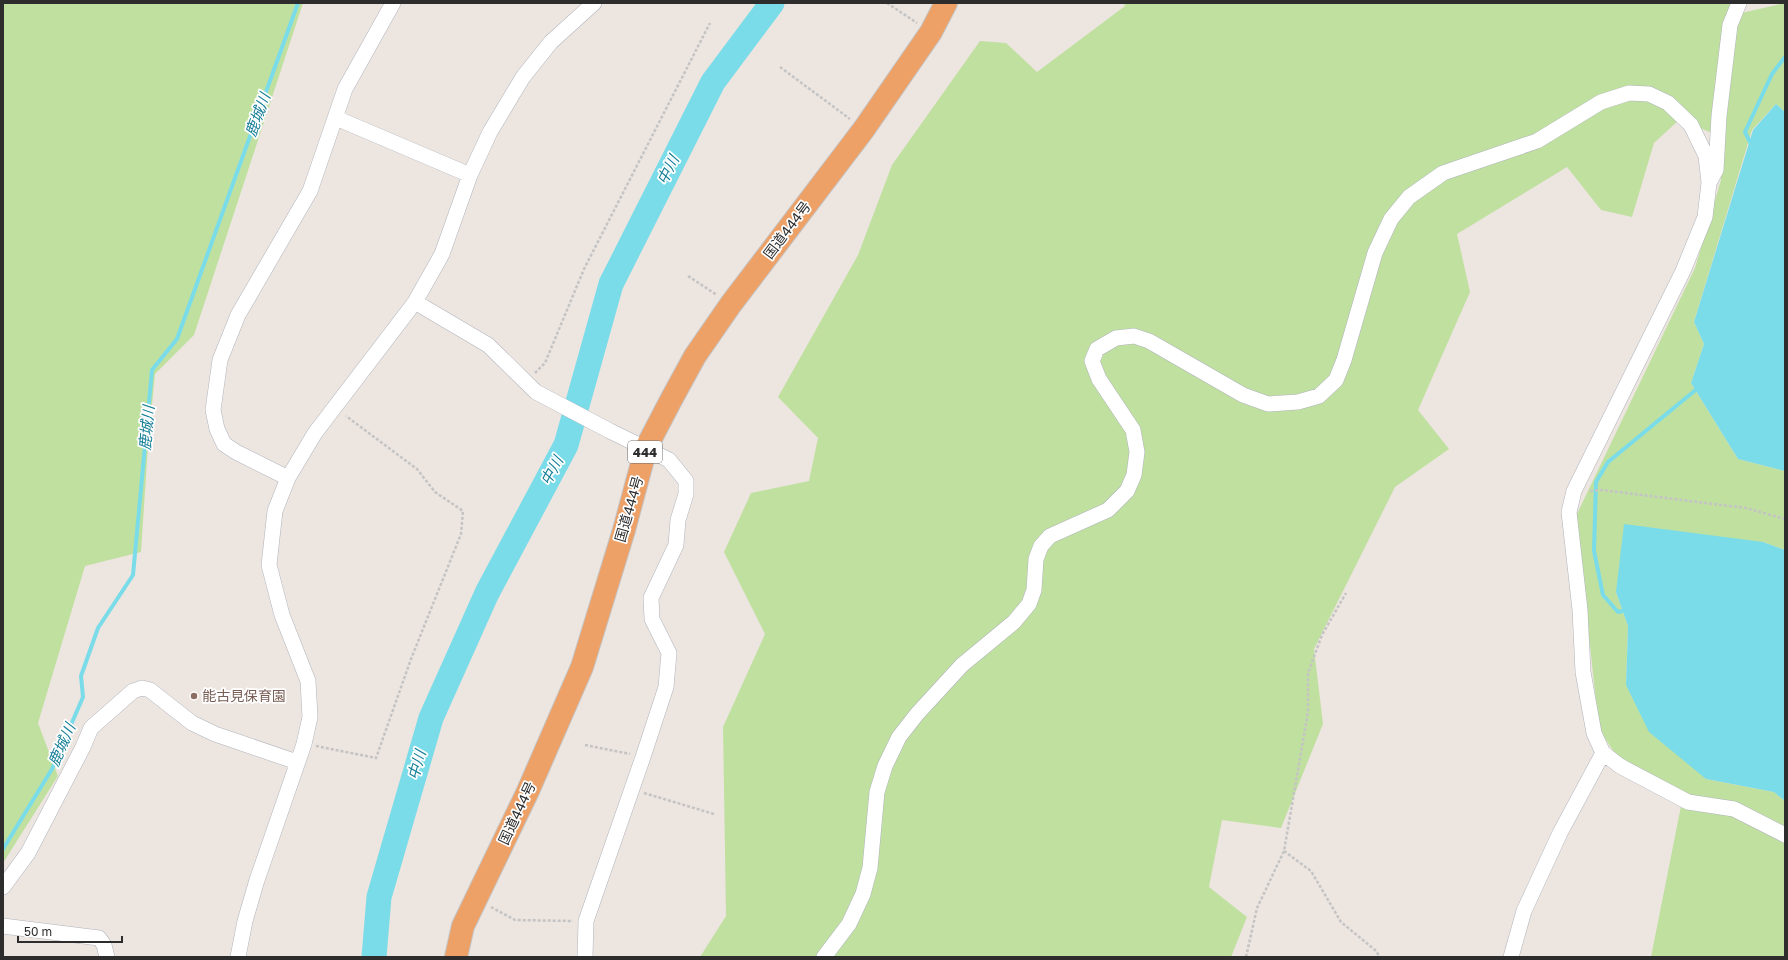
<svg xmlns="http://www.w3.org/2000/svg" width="1788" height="960" viewBox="0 0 1788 960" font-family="'Golos Text','Noto Sans JP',sans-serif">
	<rect width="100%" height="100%" fill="#ede5e0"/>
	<path fill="#c0e0a0" d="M3,3H303L194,335L155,374L148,446L141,552L85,566L38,723L58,776L3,863Z
		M1124,3H1743L1741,13L1785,3V112L1776,104L1752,130L1694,322L1704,344L1691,383L1738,459L1785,471V550L1763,542L1616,592L1628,626L1626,685L1706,779L1774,792L1785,801V957H1651L1681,806L1633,781L1599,729L1576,516L1695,268L1721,180L1720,136L1679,120L1654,143L1632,217L1601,210L1567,167L1457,234L1470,292L1418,410L1449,449L1395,487L1314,649L1323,724L1281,828L1222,820L1209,887L1247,917L1231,957H700L726,916L723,727L765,634L724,552L751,493L809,481L818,438L778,397L858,255L892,165L980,41L1006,43L1037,72L1125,6Z"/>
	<path fill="#7adce8" d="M1776,104L1785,112V471L1738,459L1691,383L1704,344L1694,322L1753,130Z
		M1624,524L1763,542L1785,550V801L1774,792L1706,779L1649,732L1626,685L1628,626L1616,592Z"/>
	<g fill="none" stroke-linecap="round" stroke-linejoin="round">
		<path stroke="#7adce8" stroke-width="4" d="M1751,144L1745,132L1772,74L1785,57
			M1627,610L1618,612L1603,595L1594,551L1596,482L1608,462L1698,388
			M3,849L52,769L83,697L81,676L98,628L133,575L152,370L177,339L298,3"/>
		<path stroke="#7adce8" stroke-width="25" d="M374,957L379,897L431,718L487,593L566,445L611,284L713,82L772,3"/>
		<g stroke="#b0b4bc" stroke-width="16">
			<path id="minor" d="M336,118L470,175
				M1710,181L1716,170L1719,116L1730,25L1739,3
				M415,302L488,345L536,392L610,431L669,460L686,481V494L678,520L676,545L651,598L652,619L669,653L666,687L643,757L586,921L585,957
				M288,478L236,452L224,444L217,429L213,410L220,360L238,315L310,191L345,89L393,3
				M3,887L28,853L83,747L91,728L133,691L142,688L150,690L192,723L215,734L297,762
				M3,926L99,938L104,945L107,957
				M238,957L245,921L257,880L304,744L310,717L308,681L282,615L269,565L275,511L288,478L315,433L415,302L442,254L470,175L490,132L523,77L551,42L594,3
				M824,957L849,924L863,894L870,868L877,792L885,766L899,737L917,714L962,665L1014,622L1029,604L1034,590L1036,559L1041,546L1050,536L1108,510L1127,491L1134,475L1137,452L1133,430L1099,379L1092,361L1097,349L1116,338L1134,336L1149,341L1243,395L1268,404L1298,402L1319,396L1336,380L1344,360L1375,253L1391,219L1409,197L1443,173L1537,141L1601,102L1629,93L1649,94L1668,103L1691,125L1706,156L1709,183L1705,217L1683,271L1574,491L1569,512L1580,610L1583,672L1594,733L1603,753L1620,766L1688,802L1734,809L1785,835
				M1511,957L1524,911L1560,833L1603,753"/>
		</g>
		<g stroke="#c4c4c4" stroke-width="24">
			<path id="trunk" d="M456,957L463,926L528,791L582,667L624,530L646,448L671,400L695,356L731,304L864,129L931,32L946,3"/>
		</g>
		<path stroke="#c4c4c4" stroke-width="2.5" stroke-dasharray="3 2" stroke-linecap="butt" d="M887,3L917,23
			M780,67L850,119
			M688,276L717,295
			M535,373L545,363L584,269L710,23
			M1590,491L1602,490L1746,508L1785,519
			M585,745L630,754
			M316,746L376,758L411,659L461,534L463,511L435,492L417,469L346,416
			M644,793L714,814
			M1284,851L1311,871L1341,922L1375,950L1380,957
			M491,907L515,920L573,921
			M1246,957L1257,908L1284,851L1308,712V673L1322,635L1346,593"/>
		<use href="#minor" stroke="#fff" stroke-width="15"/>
		<use href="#trunk" stroke="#eea167" stroke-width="22"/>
	</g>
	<circle fill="#8d6e63" stroke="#fff" stroke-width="1.5" cx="194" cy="696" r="4"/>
	<g text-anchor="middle" stroke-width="3.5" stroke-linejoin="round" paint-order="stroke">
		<rect fill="#fff" stroke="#6c6c6c" stroke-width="1" x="628" y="441" width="34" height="22" rx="3"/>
		<g font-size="13" font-weight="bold" fill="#2d2d2d">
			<text x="645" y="457">444</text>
		</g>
		<g font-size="14" fill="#2d2d2d" stroke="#fff">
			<text transform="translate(787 230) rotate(-53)" y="5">国道444号</text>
			<text transform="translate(629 509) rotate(-74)" y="5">国道444号</text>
			<text transform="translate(517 813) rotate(-65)" y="5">国道444号</text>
		</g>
		<g font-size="14" fill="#785e54" stroke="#fff" text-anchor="start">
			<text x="202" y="701">能古見保育園</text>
		</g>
		<g font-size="15" font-style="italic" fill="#167f97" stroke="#fff">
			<text transform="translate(258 115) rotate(-70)" y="5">鹿城川</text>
			<text transform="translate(668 170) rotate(-63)" y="5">中川</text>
			<text transform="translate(147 428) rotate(-85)" y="5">鹿城川</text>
			<text transform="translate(552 471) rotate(-62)" y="5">中川</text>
			<text transform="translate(62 745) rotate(-66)" y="5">鹿城川</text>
			<text transform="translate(417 765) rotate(-74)" y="5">中川</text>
		</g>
	</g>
	<rect width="1788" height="960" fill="none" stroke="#2d2d2d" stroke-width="8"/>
	<path d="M18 936v6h104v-6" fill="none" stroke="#2d2d2d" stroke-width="2"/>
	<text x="24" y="936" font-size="12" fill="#2d2d2d" stroke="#ffffff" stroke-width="3" paint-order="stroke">50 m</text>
</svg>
